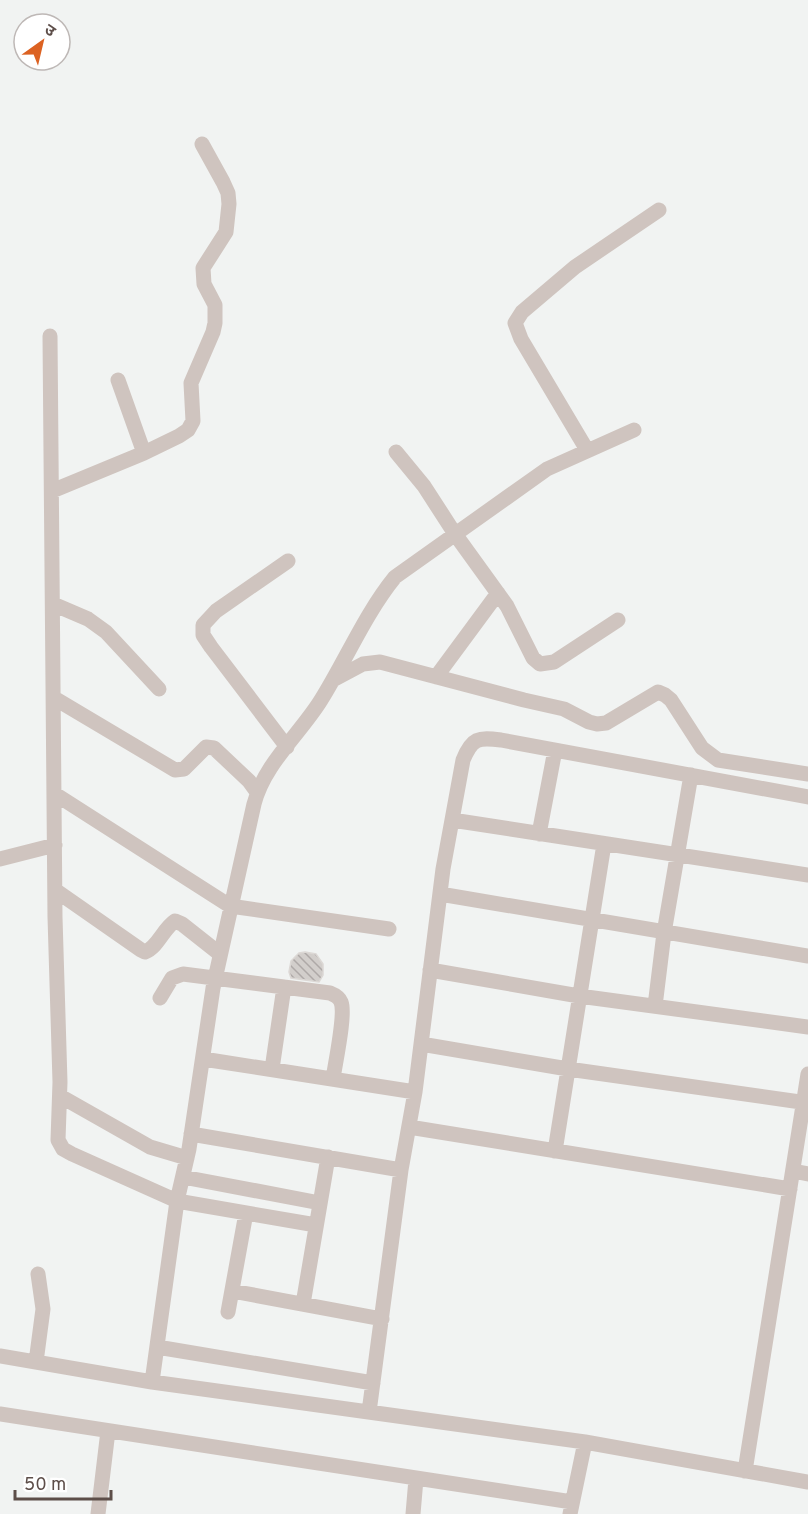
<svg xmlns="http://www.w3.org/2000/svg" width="808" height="1514" viewBox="0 0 808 1514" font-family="Overpass,'Noto Sans Devanagari',sans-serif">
	<defs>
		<pattern id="building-back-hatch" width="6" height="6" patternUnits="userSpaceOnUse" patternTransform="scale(1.5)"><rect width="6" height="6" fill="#d2cecb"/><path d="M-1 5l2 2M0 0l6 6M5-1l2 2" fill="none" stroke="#aea9a7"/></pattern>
	</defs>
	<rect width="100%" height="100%" fill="#f1f3f2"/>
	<path fill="url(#building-back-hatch)" stroke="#dcd8d5" stroke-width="1.5" d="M305,952L316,954L323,964V975L319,982L291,978L289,972L291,961L299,953Z"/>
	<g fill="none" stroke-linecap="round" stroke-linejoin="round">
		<path stroke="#cfc4bf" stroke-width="15" d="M50,336L55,917L60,1082L58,1140L63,1149L72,1154L177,1201L316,1225
			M118,380L144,453
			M587,450L521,339L515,323L522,312L575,267L659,210
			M396,452L424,486L455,534L507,606L533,658L540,664L554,662L618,620
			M52,491L144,453L179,436L188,430L193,421L191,383L213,332L215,323V305L204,284L203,268L226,232L229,204L228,193L223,182L202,144
			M53,604L88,619L106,632L159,689
			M436,677L498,593
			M333,680L363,664L380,662L524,700L564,709L589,722L597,724L606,723L658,692L665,695L671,700L702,748L718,760L808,774
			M54,698L175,770L184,769L206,747L214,748L249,781L257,792
			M287,747L211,647L203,635V625L216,611L288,561
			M55,794L230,906L389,929
			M452,820L808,875
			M539,834L555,750
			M0,859L55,845
			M55,890L141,950L145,952C158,947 163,929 175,921L182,924L220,954
			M440,894L808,956
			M430,970L579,996L808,1027
			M160,998L172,978L183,974L330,993C335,995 339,997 341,1002C346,1014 335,1064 333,1079
			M655,1006L664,933L691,775
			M421,1044L568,1069L808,1103
			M203,1059L415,1092
			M272,1069L284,987
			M60,1096L150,1147L187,1158
			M409,1127L790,1189
			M191,1134L401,1170
			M555,1151L604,844
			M793,1171L808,1174
			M183,1177L320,1203
			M232,1291L382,1319
			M303,1304L328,1157
			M228,1312L246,1213
			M157,1347L373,1383
			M0,1356L152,1382L585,1442L808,1482
			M36,1362L43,1309L38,1274
			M152,1382L177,1201L189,1149L213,988L254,804C264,764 300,734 321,700C346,660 365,614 395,577L547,469L634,430
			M369,1412L401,1170L415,1092L443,869L463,760C472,738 478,737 501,740L808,797
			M0,1414L572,1502
			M745,1471L808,1074
			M98,1514L108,1431
			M413,1514L416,1479
			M570,1514L585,1442"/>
	</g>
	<g transform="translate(42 42) rotate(34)"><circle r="28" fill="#ffffff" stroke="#beb8b6" stroke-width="1.5"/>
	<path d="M0-4.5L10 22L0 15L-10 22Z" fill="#dc6222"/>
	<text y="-9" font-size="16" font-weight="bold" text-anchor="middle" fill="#5d4e49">उ</text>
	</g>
	<path d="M15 1490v9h96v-9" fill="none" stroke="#5d4e49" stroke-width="3"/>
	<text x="24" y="1490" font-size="18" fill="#5d4e49" stroke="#ffffff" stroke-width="4.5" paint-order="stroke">50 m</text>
</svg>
